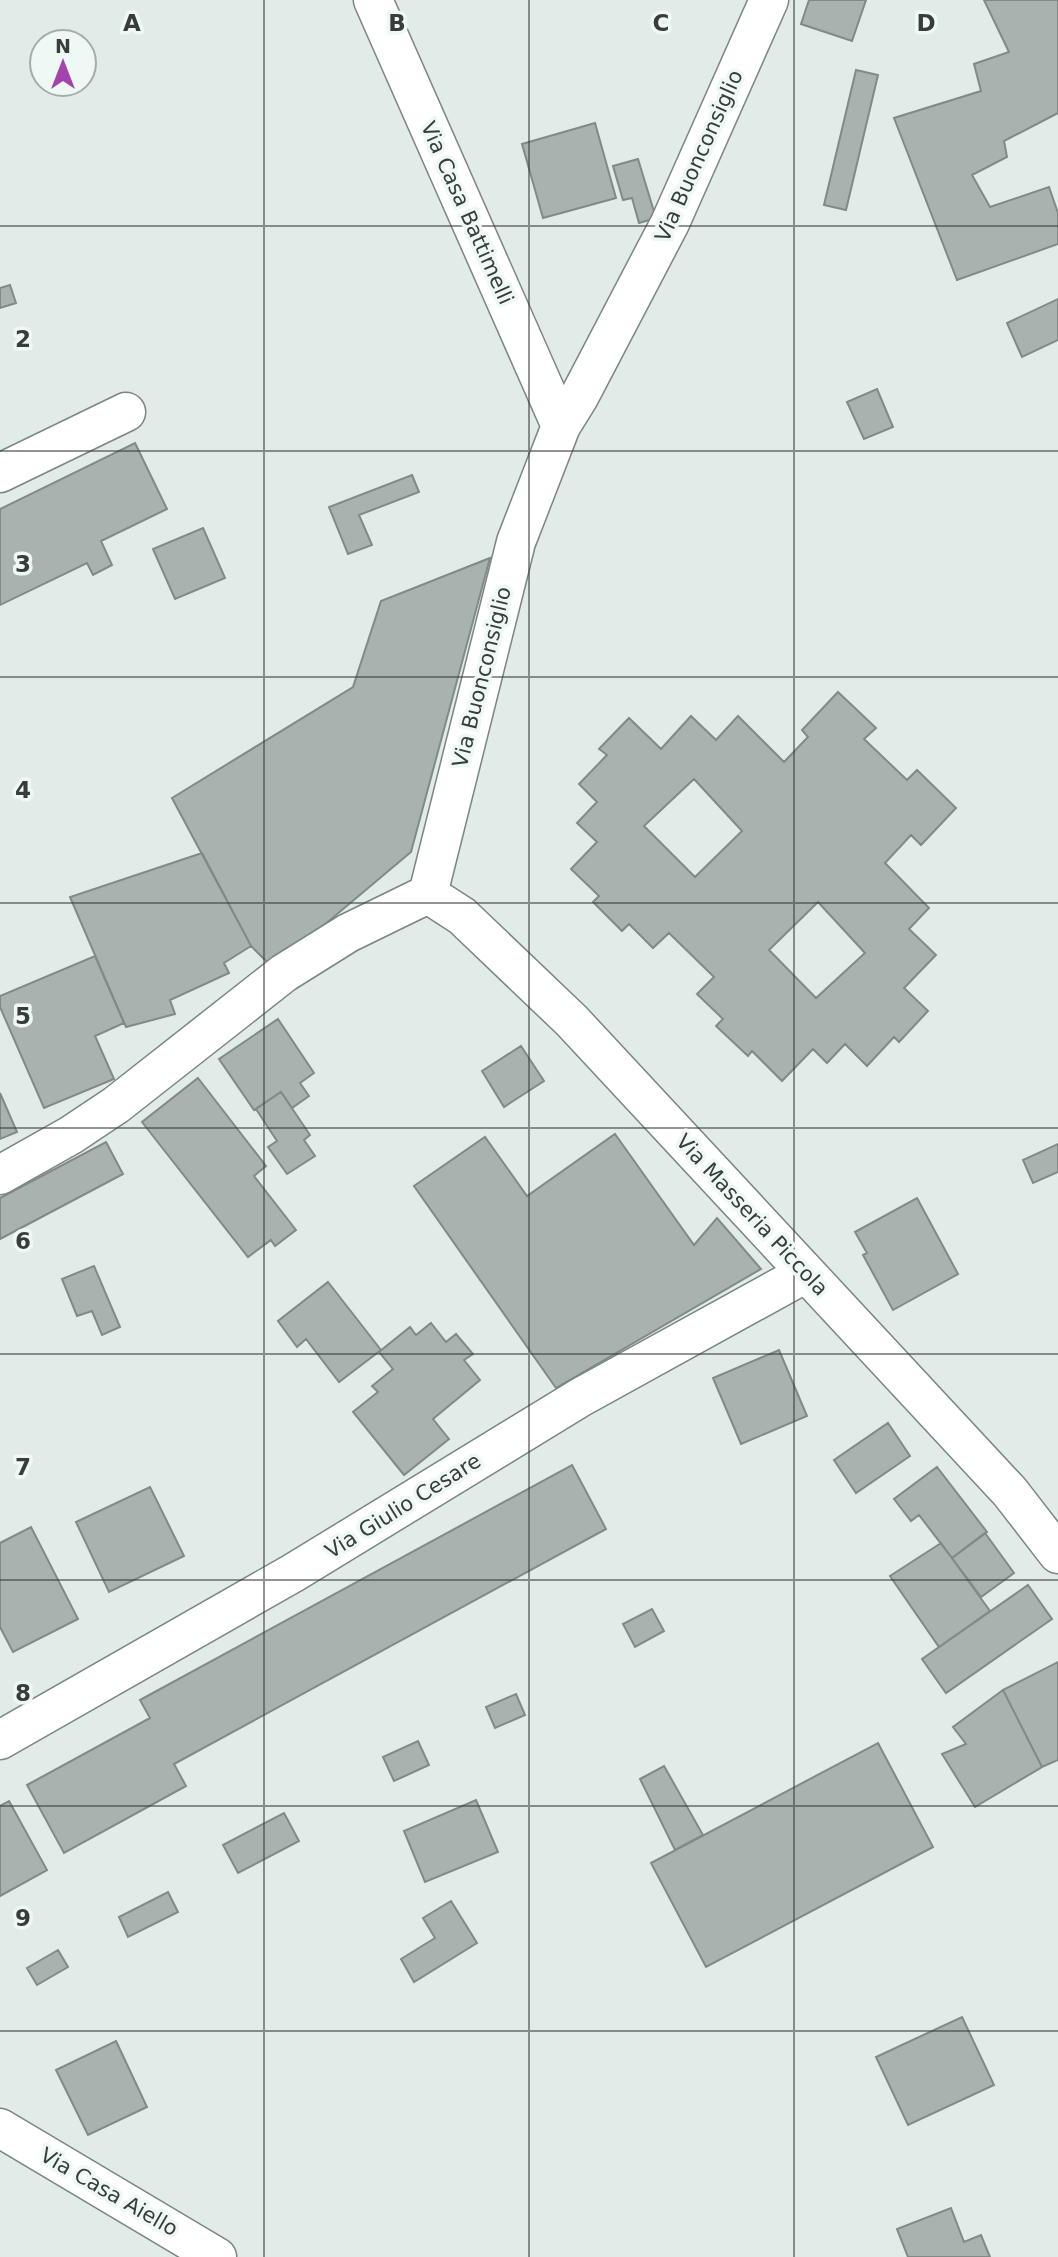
<svg xmlns="http://www.w3.org/2000/svg" width="1058" height="2257" viewBox="0 0 1058 2257" font-family="'DejaVu Sans',sans-serif">
	<rect width="100%" height="100%" fill="#e1ebe8"/>
	<path fill="#a8b2af" stroke="#808a87" stroke-width="2" fill-rule="evenodd" d="M809,0H866L852,41L801,24Z
		M984,0H1058V113L1004,141L1007,157L972,175L990,207L1049,187L1058,213V244L957,280L894,118L981,91L974,64L1009,52Z
		M856,70L878,75L846,210L824,205Z
		M595,123L616,198L543,218L522,144Z
		M638,159L656,218L639,223L632,198L623,200L613,166Z
		M10,285L16,303L0,308V288Z
		M1058,299V340L1022,357L1007,323Z
		M877,389L893,427L864,439L847,402Z
		M135,443L167,509L101,541L112,565L93,575L87,563L0,605V509Z
		M412,475L419,492L359,515L372,545L348,554L329,507Z
		M203,528L225,578L175,599L153,549Z
		M490,558L411,852L273,968L251,946L172,798L353,687L381,601Z
		M838,692L876,728L864,739L907,780L917,770L956,808L921,845L911,835L885,863L929,908L909,929L936,955L904,988L928,1011L899,1042L894,1037L867,1066L845,1044L827,1063L813,1049L782,1081L752,1051L748,1056L716,1026L723,1019L697,994L714,977L669,933L653,948L629,924L622,931L593,902L599,896L571,869L597,842L577,823L597,802L579,784L607,755L599,749L629,718L661,749L691,716L716,740L738,716L784,762L808,737L802,730ZM694,779L742,831L695,877L644,826ZM818,902L865,953L816,998L769,950Z
		M202,853L251,946L224,963L229,973L170,1000L175,1014L126,1027L70,897Z
		M95,956L124,1023L95,1036L114,1079L44,1108L0,1007V996Z
		M278,1019L314,1073L300,1083L309,1096L292,1108L281,1092L254,1110L219,1059Z
		M521,1046L544,1081L504,1107L482,1071Z
		M198,1078L266,1166L254,1176L296,1230L275,1246L271,1240L248,1257L142,1122Z
		M281,1092L310,1135L304,1140L315,1156L287,1174L268,1147L277,1141L256,1109Z
		M0,1093L17,1132L0,1139Z
		M615,1134L694,1245L717,1218L761,1269L556,1388L414,1186L485,1137L527,1196Z
		M106,1142L123,1174L0,1239V1198Z
		M1058,1144V1172L1033,1183L1023,1160Z
		M917,1198L958,1274L893,1310L863,1255L867,1253L855,1232Z
		M94,1266L120,1327L102,1335L92,1311L77,1316L62,1279Z
		M328,1282L381,1350L339,1382L306,1339L297,1347L278,1321Z
		M431,1323L446,1342L456,1334L473,1354L464,1360L480,1380L433,1419L449,1439L404,1475L353,1412L378,1392L372,1386L393,1369L379,1352L410,1327L416,1335Z
		M779,1350L807,1416L741,1444L713,1378Z
		M888,1423L910,1456L856,1493L834,1460Z
		M572,1465L606,1529L174,1764L186,1786L64,1853L27,1785L150,1718L140,1700Z
		M937,1467L987,1532L952,1558L919,1515L911,1521L894,1499Z
		M150,1487L184,1556L109,1592L76,1522Z
		M31,1527L78,1619L13,1652L0,1627V1543Z
		M985,1533L1014,1573L981,1597L952,1558Z
		M941,1543L990,1611L939,1647L890,1576Z
		M1028,1585L1052,1619L946,1693L922,1659Z
		M652,1609L664,1631L635,1647L623,1624Z
		M1058,1662V1760L1042,1767L1003,1690Z
		M1003,1690L1042,1767L975,1807L942,1754L966,1744L953,1727Z
		M516,1694L525,1715L495,1728L486,1707Z
		M418,1741L429,1765L394,1781L383,1757Z
		M878,1743L933,1847L706,1967L651,1863Z
		M664,1766L703,1835L675,1850L640,1779Z
		M476,1800L498,1852L425,1882L404,1831Z
		M9,1801L47,1870L0,1896V1806Z
		M284,1813L299,1841L238,1873L223,1845Z
		M168,1892L178,1912L128,1937L119,1917Z
		M451,1901L477,1943L414,1982L401,1959L435,1938L423,1918Z
		M58,1950L68,1967L37,1985L27,1968Z
		M962,2017L994,2085L908,2125L876,2057Z
		M116,2041L147,2107L88,2135L56,2070Z
		M951,2208L964,2242L981,2235L990,2257H908L897,2229Z"/>
	<g fill="none" stroke-linecap="round" stroke-linejoin="round">
		<g stroke="#7b8582" stroke-width="41">
			<path id="minor" d="M373,0L561,426
				M0,473L126,412
				M428,894L516,542L561,426L579,397L670,223L769,0
				M428,894L462,916L572,1021L1010,1492L1058,1554
				M0,1175L71,1135L116,1105L284,973L348,933L428,894
				M0,1740L293,1573L581,1397L806,1273
				M0,2128L217,2257"/>
		</g>
		<use href="#minor" stroke="#fff" stroke-width="38"/>
	</g>
	<path fill="none" stroke="#383c3b" stroke-width="2" stroke-opacity="0.55" d="M264,0V2257M529,0V2257M794,0V2257M0,226H1058M0,451H1058M0,677H1058M0,903H1058M0,1128H1058M0,1354H1058M0,1580H1058M0,1806H1058M0,2031H1058"/>
	<g text-anchor="middle" stroke-width="7" stroke-linejoin="round" paint-order="stroke">
		<g font-size="21" fill="#383c3b" stroke="#eef8f5">
			<text transform="translate(699 156) rotate(-66)" y="7">Via Buonconsiglio</text>
			<text transform="translate(467 213) rotate(66)" y="7">Via Casa Battimelli</text>
			<text transform="translate(482 677) rotate(-76)" y="7">Via Buonconsiglio</text>
			<text transform="translate(752 1215) rotate(47)" y="7">Via Masseria Piccola</text>
			<text transform="translate(403 1506) rotate(-32)" y="7">Via Giulio Cesare</text>
			<text transform="translate(109 2192) rotate(30)" y="7">Via Casa Aiello</text>
		</g>
	</g>
	<g font-size="23" text-anchor="middle" font-weight="bold" fill="#383c3b" stroke="#eef8f5" stroke-width="7" stroke-linejoin="round" paint-order="stroke">
		<text x="132" y="31">A</text>
		<text x="397" y="31">B</text>
		<text x="661" y="31">C</text>
		<text x="926" y="31">D</text>
		<text x="23" y="347">2</text>
		<text x="23" y="572">3</text>
		<text x="23" y="798">4</text>
		<text x="23" y="1024">5</text>
		<text x="23" y="1249">6</text>
		<text x="23" y="1475">7</text>
		<text x="23" y="1701">8</text>
		<text x="23" y="1926">9</text>
	</g>
	<g transform="translate(63 63)"><circle r="33" fill="#eef8f5" stroke="#a5adab" stroke-width="2"/>
	<path d="M0-5L12 26L0 18L-12 26Z" fill="#a343ab"/>
	<text y="-10" font-size="19" font-weight="bold" text-anchor="middle" fill="#383c3b">N</text>
	</g>
</svg>
